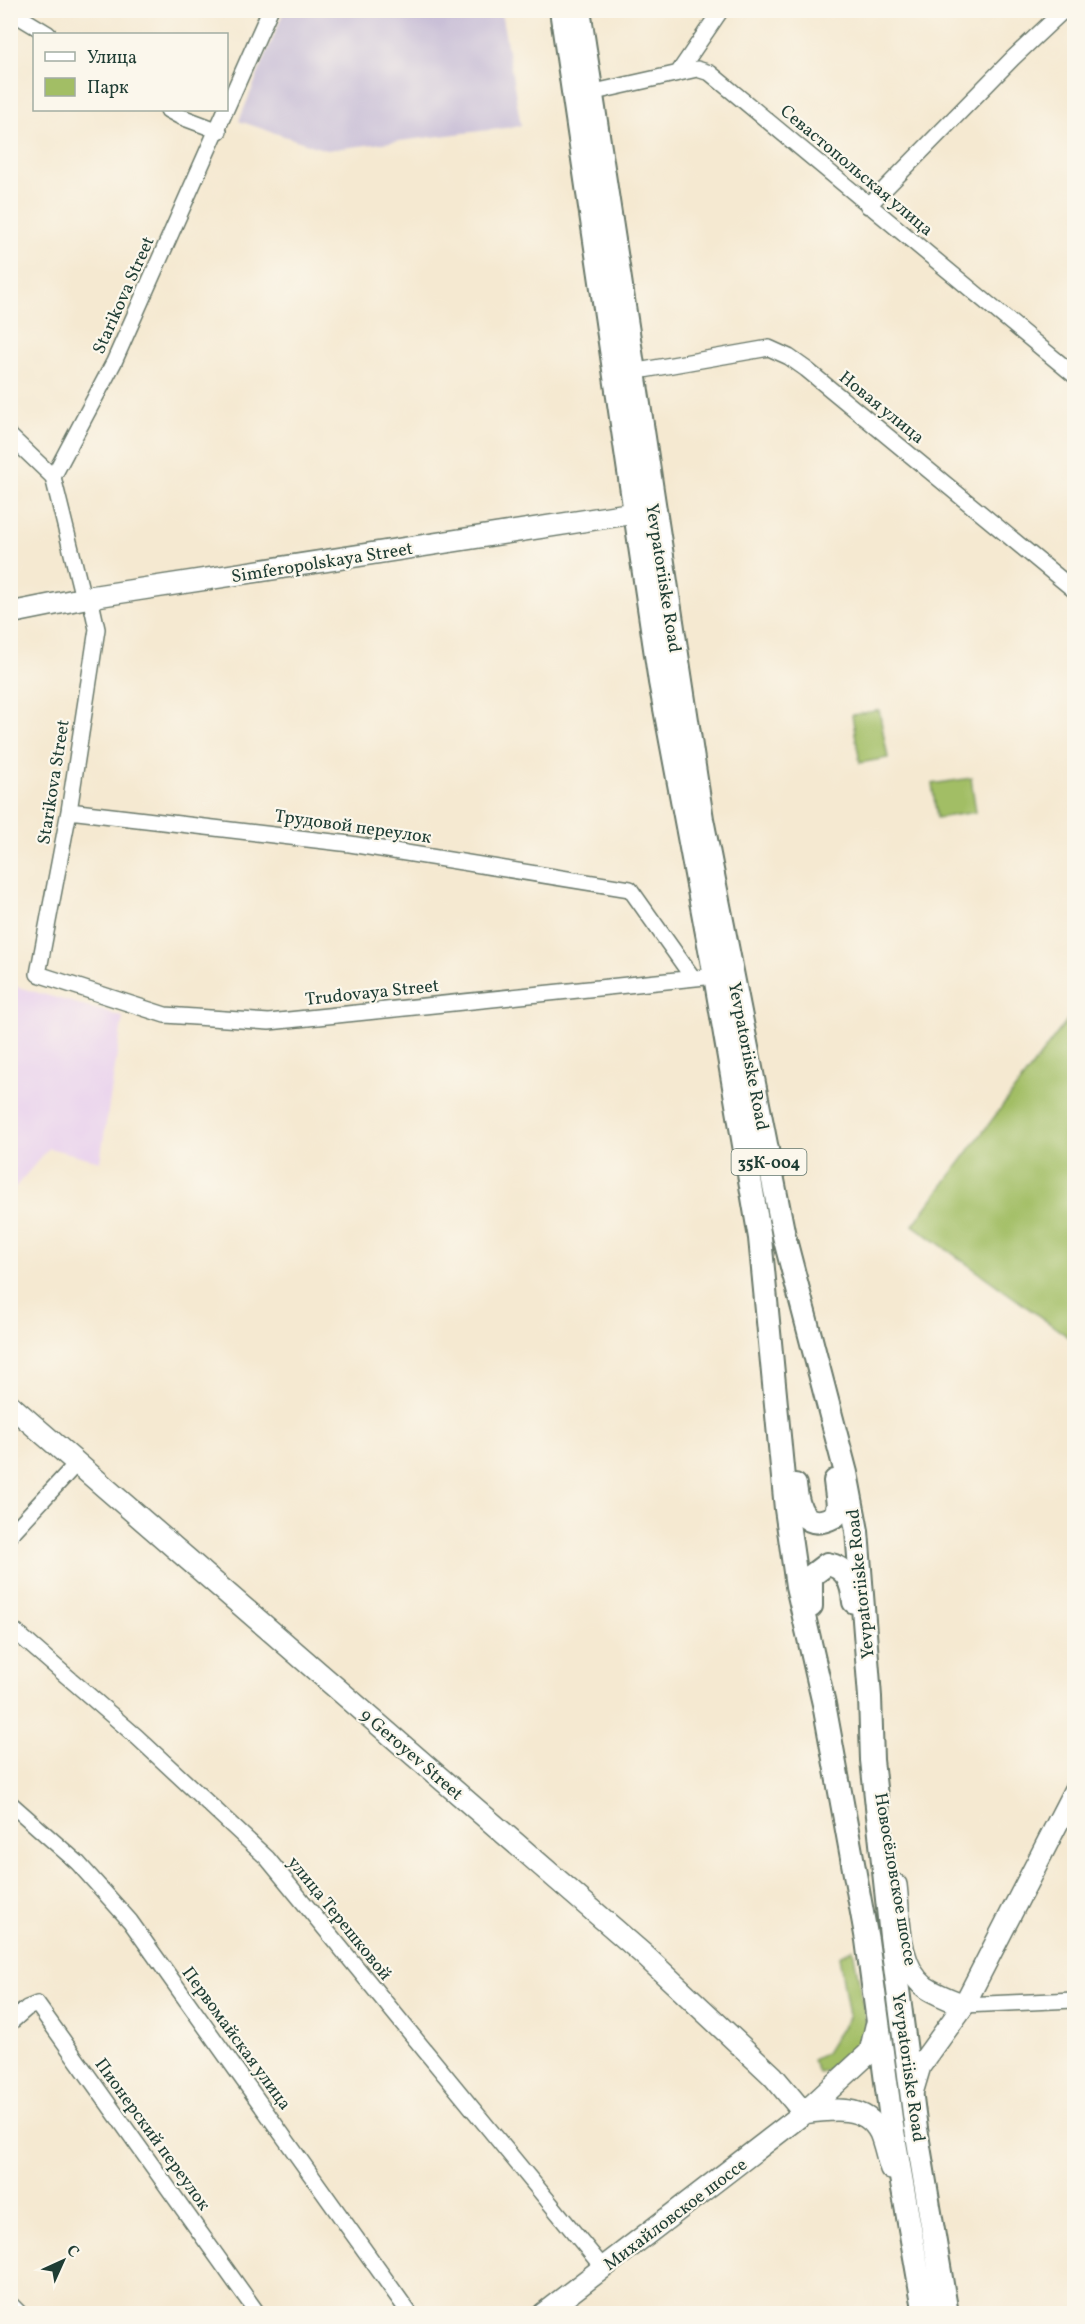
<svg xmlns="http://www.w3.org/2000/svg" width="1085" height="2324" viewBox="0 0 1085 2324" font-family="Vollkorn,serif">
	<rect width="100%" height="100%" fill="#fbf7ec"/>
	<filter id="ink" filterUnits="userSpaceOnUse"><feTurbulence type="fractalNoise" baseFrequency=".0167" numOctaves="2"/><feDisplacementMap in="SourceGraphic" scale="12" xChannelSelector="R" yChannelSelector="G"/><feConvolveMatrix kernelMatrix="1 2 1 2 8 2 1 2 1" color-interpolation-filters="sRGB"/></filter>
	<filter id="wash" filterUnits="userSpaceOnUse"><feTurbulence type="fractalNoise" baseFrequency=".008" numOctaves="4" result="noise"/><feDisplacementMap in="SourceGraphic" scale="24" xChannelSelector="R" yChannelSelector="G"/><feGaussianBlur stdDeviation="1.35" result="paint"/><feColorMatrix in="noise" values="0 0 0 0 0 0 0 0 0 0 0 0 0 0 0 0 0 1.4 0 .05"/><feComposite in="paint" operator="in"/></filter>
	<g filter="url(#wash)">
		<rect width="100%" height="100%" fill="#f5e9d1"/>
		<path fill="#e9d2ed" d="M11,985L123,1017L100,1161L49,1148L11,1192Z"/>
		<path fill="#c9bfd7" d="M284,11H501L521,126L326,150L239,121Z"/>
		<path fill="#a2be65" stroke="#607e4c" stroke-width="1.5" d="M879,710L888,758L860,763L852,715Z
			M971,778L976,812L937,818L932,784Z
			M1074,1011V1341L913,1225Z
			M853,1949L869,2038C855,2062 845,2068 818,2072L812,2060L826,2053L849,2016L839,1956Z"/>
	</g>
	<g filter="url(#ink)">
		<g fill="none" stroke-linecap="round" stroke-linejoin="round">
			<g stroke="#6a796b" stroke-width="18">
				<path id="street" d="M10,11L48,34
					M678,73L721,10
					M590,93L697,69L710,73L1074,375
					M168,110L179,116L219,131
					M868,206L1013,58L1064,10
					M632,372L769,348L789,357L806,369L1074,590
					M10,436L53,477
					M90,597L97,629L69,811L38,974L165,1015L269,1022L715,976
					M83,598L53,477L114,362L270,10
					M69,811L350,844L630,889L693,978
					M10,1535L76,1464
					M10,1627L137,1737L267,1858L604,2269
					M10,1803L78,1863L130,1921L410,2314
					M964,2005L1074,2000
					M10,2023L27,2008L37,2004L258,2314"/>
			</g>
			<g stroke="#6a796b" stroke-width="24">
				<path id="secondary" d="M10,613L90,597L634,513
					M10,1405L642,1953L773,2076L804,2113
					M896,1885C900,1917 897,1966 925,1987C937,1995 951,2000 964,2005
					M912,2093L920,2066L964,2005L1074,1791
					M804,2113C831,2109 866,2104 880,2133C885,2145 887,2158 891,2169
					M10,2308L16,2314
					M543,2314L804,2113L870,2052L876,2026"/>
			</g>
			<g stroke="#6a796b" stroke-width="26">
				<path id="primary" d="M561,10L660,682L715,976L760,1238L786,1509L797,1586L824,1704L867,1940L892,2126L925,2314
					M579,10L702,819L784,1236L846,1473L857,1531L870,1697L872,1760L891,1936L916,2129L947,2314
					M795,1485C798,1510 805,1532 835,1516L838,1505L835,1481
					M811,1606V1576L827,1564C847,1567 852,1583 854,1602"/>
			</g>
			<use href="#street" stroke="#fff" stroke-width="15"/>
			<use href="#secondary" stroke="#fff" stroke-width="21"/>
			<use href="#primary" stroke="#fff" stroke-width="22"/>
		</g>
	</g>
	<g text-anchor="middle" stroke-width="4.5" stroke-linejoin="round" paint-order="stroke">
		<rect fill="#fbf7ec" stroke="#61756b" stroke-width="1.5" x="731.5" y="1149" width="75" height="26" rx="4.5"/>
		<g font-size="16" font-weight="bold" fill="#1f3d34">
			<text x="769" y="1168">35К-004</text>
		</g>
		<g font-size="18" fill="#1f3d34" stroke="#fbf7ec">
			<text transform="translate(857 170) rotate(40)" y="6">Севастопольская улица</text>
			<text transform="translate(123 295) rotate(-66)" y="6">Starikova Street</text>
			<text transform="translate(882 407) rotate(39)" y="6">Новая улица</text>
			<text transform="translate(322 562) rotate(-9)" y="6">Simferopolskaya Street</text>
			<text transform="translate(664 578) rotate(81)" y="6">Yevpatoriiske Road</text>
			<text transform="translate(53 782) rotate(-81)" y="6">Starikova Street</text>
			<text transform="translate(353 826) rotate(8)" y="6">Трудовой переулок</text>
			<text transform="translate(372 992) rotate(-6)" y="6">Trudovaya Street</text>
			<text transform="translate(749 1056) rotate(79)" y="6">Yevpatoriiske Road</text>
			<text transform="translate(860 1584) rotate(-96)" y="6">Yevpatoriiske Road</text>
			<text transform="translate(412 1754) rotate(41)" y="6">9 Geroyev Street</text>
			<text transform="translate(896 1879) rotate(80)" y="6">Новосёловское шоссе</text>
			<text transform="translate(340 1918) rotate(51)" y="6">улица Терешковой</text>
			<text transform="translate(237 2038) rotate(54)" y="6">Первомайская улица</text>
			<text transform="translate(909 2067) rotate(82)" y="6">Yevpatoriiske Road</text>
			<text transform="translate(153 2134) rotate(54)" y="6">Пионерский переулок</text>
			<text transform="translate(675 2214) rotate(-37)" y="6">Михайловское шоссе</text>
		</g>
	</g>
	<rect width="1085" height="2324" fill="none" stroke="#fbf7ec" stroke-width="36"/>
	<rect x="33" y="33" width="195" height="78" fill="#fbf7ec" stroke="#a3ada2" stroke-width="1.5"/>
	<rect x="45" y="52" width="30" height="9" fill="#ffffff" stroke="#a3ada2" stroke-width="1.5"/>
	<text x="87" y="63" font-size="18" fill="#1f3d34">Улица</text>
	<rect x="45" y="78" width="30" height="18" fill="#a2be65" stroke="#a3ada2" stroke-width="1.5"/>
	<text x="87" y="93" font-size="18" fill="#1f3d34">Парк</text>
	<g transform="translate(63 2261) rotate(45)" stroke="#fbf7ec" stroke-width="4.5" paint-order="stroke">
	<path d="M0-4.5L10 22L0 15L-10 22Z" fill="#1f3d34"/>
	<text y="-9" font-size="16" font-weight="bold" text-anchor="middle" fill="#1f3d34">С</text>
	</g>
</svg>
